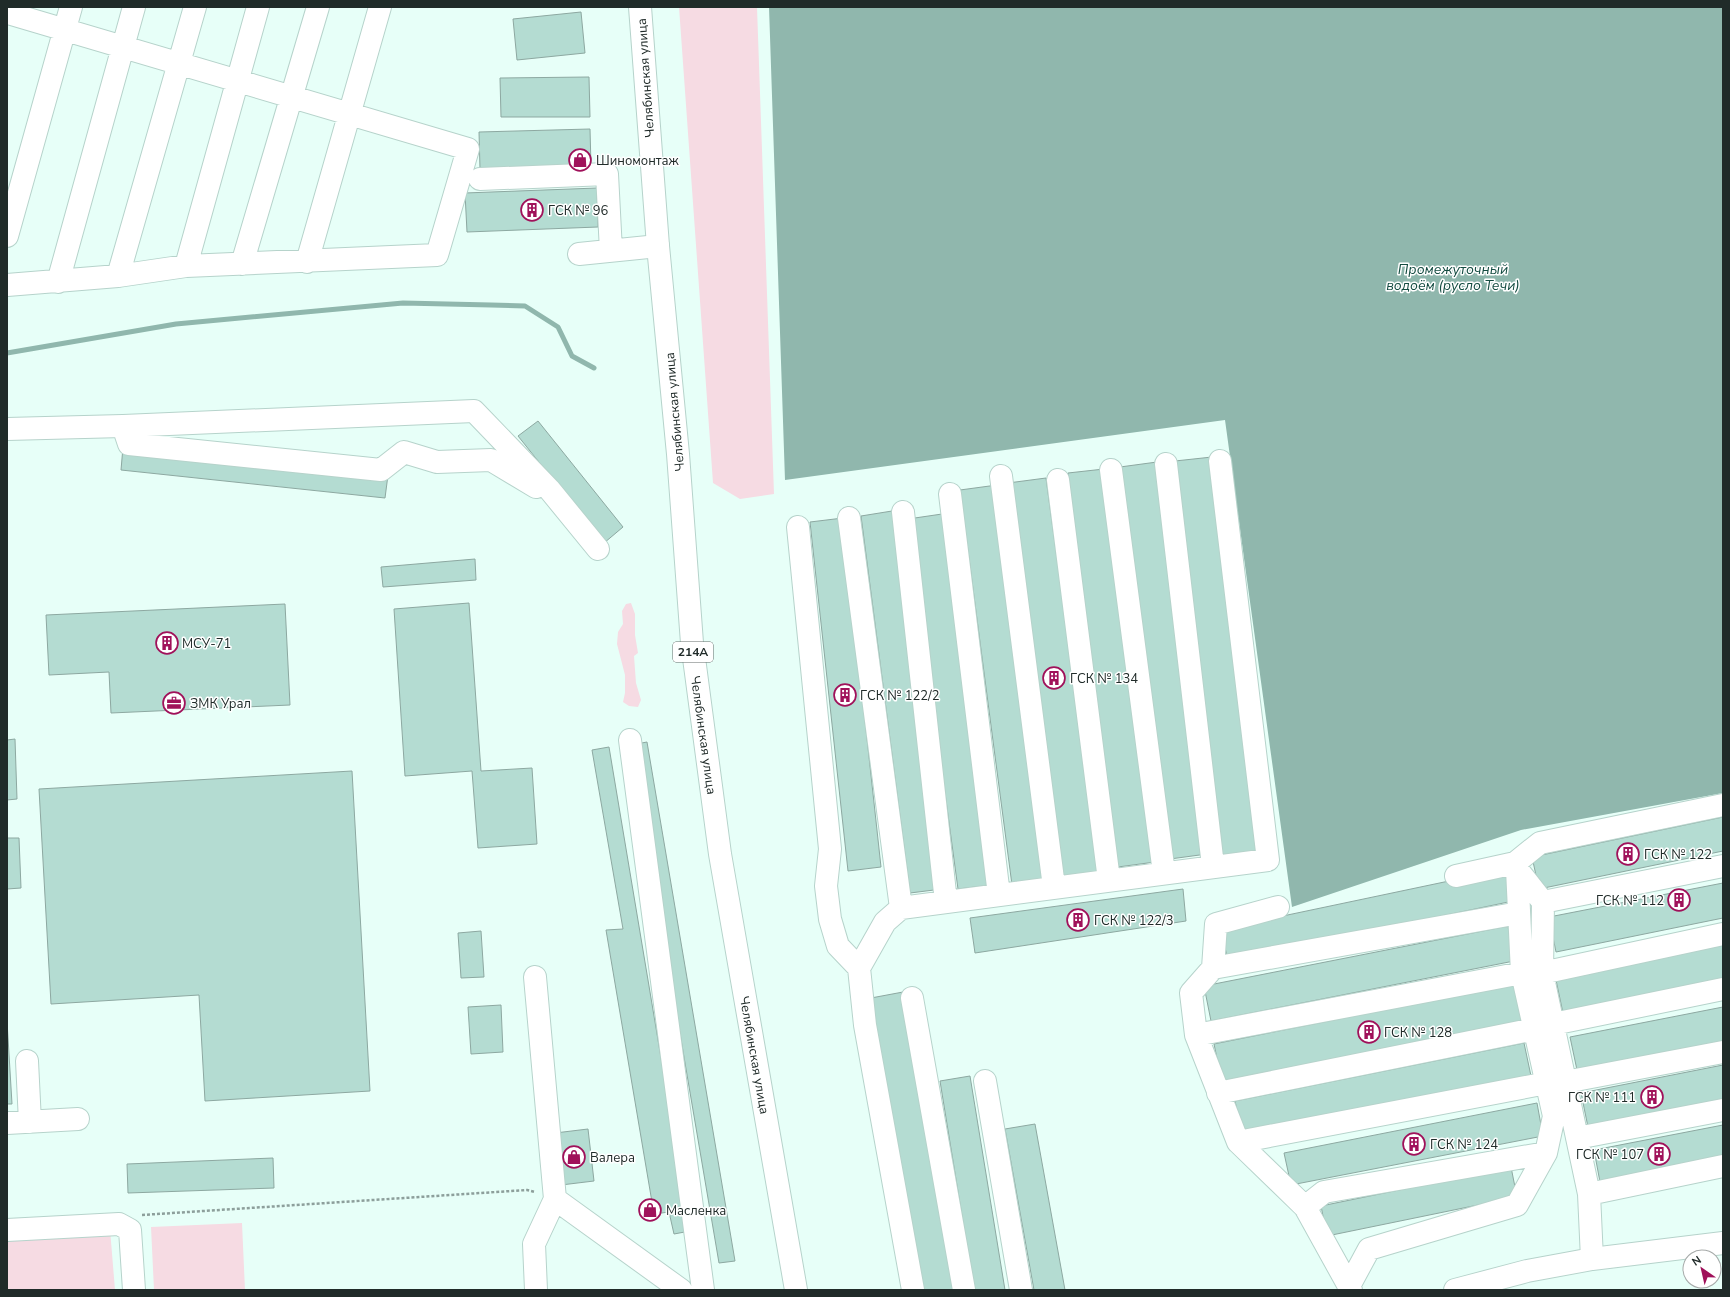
<svg xmlns="http://www.w3.org/2000/svg" width="1730" height="1297" viewBox="0 0 1730 1297" font-family="'Nunito Sans',sans-serif">
	<rect width="100%" height="100%" fill="#e7fff8"/>
	<path fill="#f6dbe3" d="M679,7H757L774,494L740,499L713,483Z
		M631,603L635,614V635L638,653L634,656L636,683L641,700L638,707L629,706L623,702L625,693V675L617,644L618,632L623,624L622,611L626,604Z
		M242,1223L245,1290H154L151,1227Z
		M110,1229L115,1290H7V1236Z"/>
	<path fill="#90b7ad" d="M769,7H1723V793L1521,830L1292,907L1225,420L785,480Z"/>
	<g fill="none" stroke-linecap="round" stroke-linejoin="round">
		<path stroke="#90b7ad" stroke-width="5" d="M7,353L176,324L403,303L491,305L525,306L558,327L572,356L594,368"/>
	</g>
	<path fill="#b4dcd2" stroke="#8da8a1" d="M581,12L585,53L517,60L513,19Z
		M589,77L590,117H501L500,78Z
		M590,129L591,166L480,169L479,132Z
		M597,188L598,227L467,232L465,193Z
		M538,421L623,527L604,543L518,436Z
		M123,447L388,475L385,498L121,470Z
		M1212,457L1257,853L1221,857L1175,461Z
		M1157,462L1207,854L1170,859L1120,467Z
		M1104,469L1155,862L1118,867L1068,473Z
		M1046,478L1100,872L1061,877L1008,483Z
		M997,485L1049,880L1012,885L960,490Z
		M892,511L942,889L910,893L861,516Z
		M942,514L993,885L958,889L908,519Z
		M843,518L881,867L848,871L810,522Z
		M475,559L476,580L383,587L381,567Z
		M469,603L481,771L532,768L537,844L478,848L472,771L405,776L394,609Z
		M285,604L290,705L111,713L109,672L49,675L46,615Z
		M15,739L17,799L7,800V740Z
		M647,742L735,1261L719,1263L631,745Z
		M609,747L690,1231L674,1234L669,1212L654,1214L606,930L623,929L592,750Z
		M352,771L370,1091L205,1101L199,995L51,1004L39,789Z
		M1723,817V851L1539,889L1532,857Z
		M7,838H19L21,888L7,889Z
		M1506,869L1513,901L1228,961L1221,929Z
		M1723,883V918L1556,952L1549,917Z
		M1183,889L1186,921L975,953L970,918Z
		M1508,926L1514,961L1211,1021L1204,986Z
		M481,931L484,977L461,978L458,933Z
		M1723,945V980L1563,1013L1556,980Z
		M1517,983L1525,1021L1222,1082L1214,1044Z
		M903,992L956,1290H923L871,998Z
		M501,1005L503,1052L471,1054L468,1007Z
		M1723,1007V1041L1577,1070L1570,1037Z
		M7,1021L12,1104H7Z
		M1524,1043L1531,1076L1242,1134L1235,1101Z
		M1723,1065V1100L1588,1127L1581,1093Z
		M970,1076L1005,1290H974L940,1081Z
		M1537,1103L1543,1136L1291,1185L1284,1153Z
		M1035,1124L1065,1290H1034L1005,1129Z
		M1723,1125V1158L1600,1182L1594,1150Z
		M588,1129L594,1181L561,1185L555,1133Z
		M273,1158L274,1188L128,1193L127,1164Z
		M1511,1167L1517,1197L1327,1236L1321,1206Z"/>
	<g fill="none" stroke-linecap="round" stroke-linejoin="round">
		<g stroke="#b6d3cb" stroke-width="24">
			<path id="minor" d="M480,179L607,174L611,251
				M7,236L71,7
				M579,254L658,246
				M307,262L380,7
				M242,264L318,7
				M186,266L258,7
				M118,276L195,7
				M58,282L134,7
				M7,285L118,276L186,266L437,255L468,149L8,13
				M123,426L129,444L381,470L404,452L437,462L491,460L536,487
				M7,429L123,426L474,411L549,489L598,549
				M1166,464L1213,866
				M1111,470L1164,873
				M1001,476L1054,887
				M1058,480L1109,880
				M950,494L999,895
				M903,512L946,902
				M849,518L901,908
				M798,527L830,849L826,886L830,919L838,946L859,968
				M630,740L703,1290
				M1515,863L1540,843L1723,805
				M1543,902L1723,866
				M1278,907L1216,924L1213,968L1191,993L1196,1035L1238,1142L1305,1207L1351,1290
				M1213,968L1519,913
				M1542,973L1723,934
				M535,977L555,1199L681,1290
				M912,998L964,1290
				M1553,1024L1723,989
				M1196,1035L1522,973
				M27,1061L30,1122
				M985,1081L1021,1290
				M1565,1082L1723,1052
				M1218,1093L1535,1029
				M7,1123L78,1119
				M1577,1138L1723,1110
				M1238,1142L1547,1083
				M1589,1194L1723,1166
				M1305,1207L1324,1192L1546,1153
				M7,1230L119,1224L130,1230L134,1290
				M1592,1259L1723,1243
				M1349,1286L1369,1249L1517,1205L1546,1153L1554,1116L1522,973L1517,869L1515,863L1456,876
				M536,1290L534,1244L555,1199
				M913,1290L865,1025L859,968L885,922L901,908L1268,860L1220,461
				M1455,1290L1527,1271L1592,1259L1589,1194L1542,973L1543,902L1517,869"/>
		</g>
		<g stroke="#b6d3cb" stroke-width="24">
			<path id="major" d="M640,7L658,246L678,454L692,643L720,854L796,1290"/>
		</g>
		<path stroke="#8d9f9b" stroke-width="2.5" stroke-dasharray="3 2" stroke-linecap="butt" d="M142,1215L527,1190L535,1192"/>
		<use href="#minor" stroke="#fff" stroke-width="22"/>
		<use href="#major" stroke="#fff" stroke-width="22"/>
	</g>
	<defs>
		<g id="shop-ring" transform="scale(1.15)"><circle r="9.5" fill="#fff" stroke="#a0115a" stroke-width="1.5"/><path d="M-5-2.5h2.3a2.7 3.5 0 0 1 5.4 0H5L5.5 6h-11ZM-1.5-2.5h3a1.5 2.3 0 0 0-3 0Z" fill="#a0115a"/></g>
		<g id="building-ring" transform="scale(1.15)"><circle r="9.5" fill="#fff" stroke="#a0115a" stroke-width="1.5"/><path d="M-4-6H4V6H1V3H-1V6H-4ZM-2.5-4.3h1.7v1.8h-1.7ZM.8-4.3h1.7v1.8H.8ZM-2.5-1h1.7V.8h-1.7ZM.8-1h1.7V.8H.8Z" fill="#a0115a"/></g>
		<g id="office-ring" transform="scale(1.15)"><circle r="9.5" fill="#fff" stroke="#a0115a" stroke-width="1.5"/><path d="M-6-3h4V-5.5h4V-3h4V5H-6ZM-1-4.5V-3h2v-1.5ZM-6 0V1H6V0Z" fill="#a0115a"/></g>
	</defs>
	<g fill-rule="evenodd">
		<use href="#shop-ring" x="580" y="160"/>
		<use href="#building-ring" x="532" y="210"/>
		<use href="#building-ring" x="167" y="643"/>
		<use href="#building-ring" x="1054" y="678"/>
		<use href="#building-ring" x="845" y="695"/>
		<use href="#office-ring" x="174" y="703"/>
		<use href="#building-ring" x="1628" y="854"/>
		<use href="#building-ring" x="1679" y="900"/>
		<use href="#building-ring" x="1078" y="920"/>
		<use href="#building-ring" x="1369" y="1032"/>
		<use href="#building-ring" x="1652" y="1097"/>
		<use href="#building-ring" x="1414" y="1144"/>
		<use href="#building-ring" x="1659" y="1154"/>
		<use href="#shop-ring" x="574" y="1157"/>
		<use href="#shop-ring" x="650" y="1210"/>
	</g>
	<g text-anchor="middle" stroke-width="3" stroke-linejoin="round" paint-order="stroke">
		<rect fill="#fff" stroke="#636b69" stroke-width="1" x="673" y="642" width="40" height="20" rx="3"/>
		<g font-size="12" font-weight="bold" fill="#202b29">
			<text x="693" y="656">214А</text>
		</g>
		<g font-size="13" fill="#202b29" stroke="#fff">
			<text transform="translate(645 78) rotate(-94)" y="5">Челябинская улица</text>
			<text transform="translate(674 412) rotate(-95)" y="5">Челябинская улица</text>
			<text transform="translate(704 735) rotate(82)" y="5">Челябинская улица</text>
			<text transform="translate(755 1055) rotate(80)" y="5">Челябинская улица</text>
		</g>
		<g font-size="13" fill="#202b29" stroke="#fff" text-anchor="start">
			<text x="596" y="165">Шиномонтаж</text>
			<text x="548" y="215">ГСК № 96</text>
			<text x="182" y="648">МСУ-71</text>
			<text x="1070" y="683">ГСК № 134</text>
			<text x="860" y="700">ГСК № 122/2</text>
			<text x="190" y="708">ЗМК Урал</text>
			<text x="1644" y="859">ГСК № 122</text>
			<text x="1664" y="905" text-anchor="end">ГСК № 112</text>
			<text x="1094" y="925">ГСК № 122/3</text>
			<text x="1384" y="1037">ГСК № 128</text>
			<text x="1636" y="1102" text-anchor="end">ГСК № 111</text>
			<text x="1430" y="1149">ГСК № 124</text>
			<text x="1644" y="1159" text-anchor="end">ГСК № 107</text>
			<text x="590" y="1162">Валера</text>
			<text x="666" y="1215">Масленка</text>
		</g>
		<g font-size="14" font-style="italic" fill="#144c41" stroke="#fff">
			<text x="1453" y="274">Промежуточный<tspan x="1453" dy="16">водоём (русло Течи)</tspan></text>
		</g>
	</g>
	<rect width="1730" height="1297" fill="none" stroke="#202b29" stroke-width="16"/>
	<g transform="translate(1702 1269) rotate(326)"><circle r="19" fill="#ffffff" stroke="#a6aaa9"/>
	<path d="M0-3L7 15L0 10L-7 15Z" fill="#a0115a"/>
	<text y="-6" font-size="11" font-weight="bold" text-anchor="middle" fill="#202b29">N</text>
	</g>
</svg>
